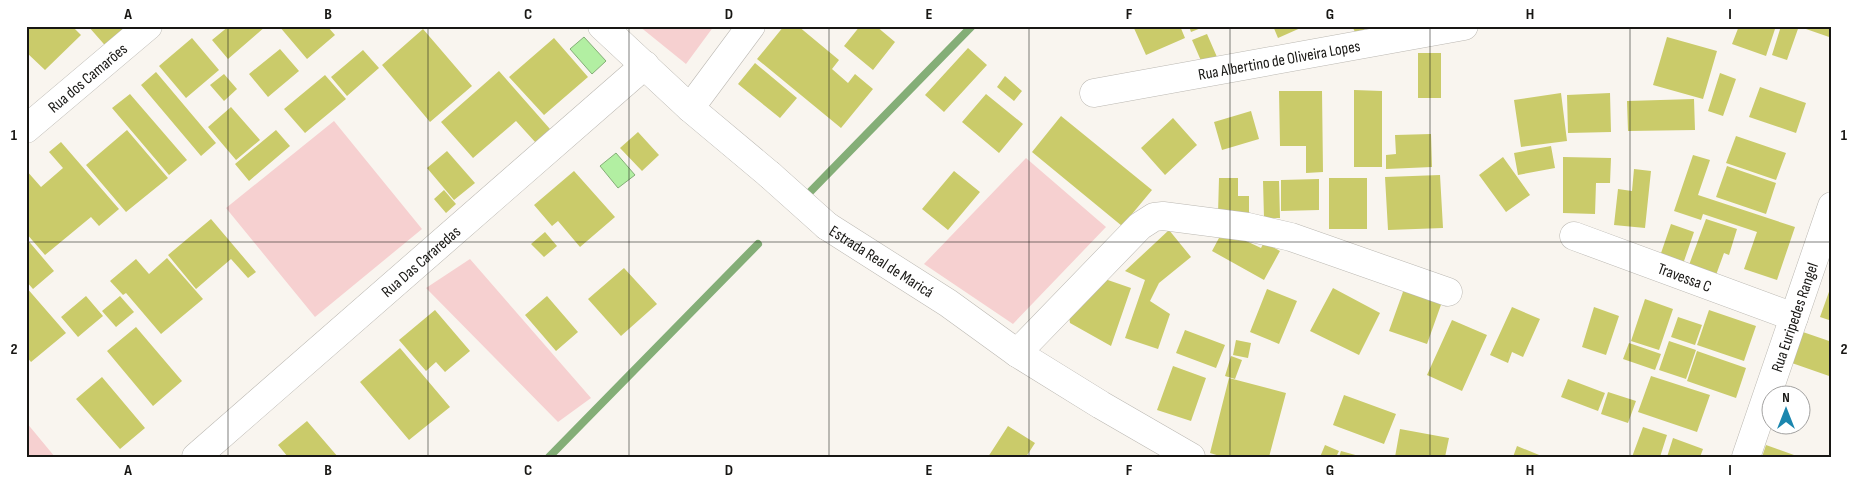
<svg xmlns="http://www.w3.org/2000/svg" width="1858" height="483" viewBox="0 0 1858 483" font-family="'Sofia Sans Condensed',sans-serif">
	<rect width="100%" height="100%" fill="#f9f5ef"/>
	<path fill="#f6d0d0" d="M639,26H714L686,64Z
		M334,121L422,229L315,317L226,208Z
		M1026,158L1106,227L1013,324L924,264Z
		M470,259L591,398L558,422L426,288Z
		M26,422L55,457H26Z"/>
	<path fill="#b2efa2" stroke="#84ae77" d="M584,37L606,61L592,74L570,49Z
		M616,153L635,175L618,188L600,166Z"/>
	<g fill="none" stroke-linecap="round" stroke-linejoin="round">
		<path stroke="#84ae77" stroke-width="8" d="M809,193L972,26
			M549,457L758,244"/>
	</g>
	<path fill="#cacb6a" d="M26,26H72L81,35L45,70L26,52Z
		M88,26H134L110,51Z
		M229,26H266L228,59L212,40Z
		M279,26H327L335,35L307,59Z
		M784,26H798L839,60L832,69L848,83L855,74L873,89L841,128L757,59Z
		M860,26H876L895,42L873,70L844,46Z
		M1133,26H1180L1185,38L1146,55Z
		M1189,26H1206L1191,32Z
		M1273,26H1305L1278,38Z
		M1352,26H1371L1356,34Z
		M1739,26H1776L1766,56L1732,44Z
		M1781,26H1799L1787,60L1772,55Z
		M1806,26H1832V38L1806,29Z
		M423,29L472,86L430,122L382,65Z
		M1207,34L1217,57L1202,63L1192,40Z
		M1667,37L1717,51L1703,99L1653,85Z
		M192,38L219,70L186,98L159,66Z
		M554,38L588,77L544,115L509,77Z
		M968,48L987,65L944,112L925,95Z
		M280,49L299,71L268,97L249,74Z
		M363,50L379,68L347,96L331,77Z
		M1418,53H1441V98H1418Z
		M755,63L797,98L780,118L738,84Z
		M499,71L550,129L536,143L516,121L473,158L441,122Z
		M156,72L216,143L201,156L141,85Z
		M1720,73L1736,79L1723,116L1708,111Z
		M224,74L237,89L224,101L210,85Z
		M325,75L346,99L305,133L284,109Z
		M1005,76L1022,91L1014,101L997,87Z
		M1760,87L1806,103L1796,133L1749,117Z
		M1354,90L1382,91V167H1354Z
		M1279,91H1322L1323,172L1306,173V146H1280Z
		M1561,93L1567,141L1521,147L1514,100Z
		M1610,93L1611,132L1568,133L1567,95Z
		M130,94L187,160L169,175L112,108Z
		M986,94L1023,124L999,153L962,122Z
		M1694,99L1695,130L1628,131L1627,101Z
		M231,107L260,140L236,160L208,127Z
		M1251,111L1259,139L1222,150L1214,122Z
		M1061,116L1152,190L1122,226L1032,152Z
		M1173,118L1197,145L1165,175L1141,148Z
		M127,130L168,178L126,212L86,165Z
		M276,130L290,146L249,181L235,164Z
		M638,132L659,155L642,171L620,148Z
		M1431,134L1432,167L1386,169V155L1396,154L1395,135Z
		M1736,136L1786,153L1776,180L1726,163Z
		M61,142L119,209L99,226L91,217L45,255L26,233V170L41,187L63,168L49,152Z
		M1551,146L1555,168L1518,175L1514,153Z
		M447,151L475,183L454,200L427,168Z
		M1693,155L1710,160L1698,195L1795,227L1777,280L1744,269L1757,232L1703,214L1701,220L1674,211Z
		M1503,157L1530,195L1506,212L1479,175Z
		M1563,157L1611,158L1610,183H1596L1595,214L1563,213Z
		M1727,166L1776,183L1766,214L1716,197Z
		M1634,169L1651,171L1645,228L1614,225L1618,189L1632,191Z
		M574,171L615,217L580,247L558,221L552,226L534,205Z
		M954,171L980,192L948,230L922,209Z
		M1440,175L1443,228L1388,230L1385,177Z
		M1219,178H1238V196H1249V214H1218Z
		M1329,178H1367V229H1329Z
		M1319,179V210L1281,211V180Z
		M1263,181H1279L1280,218H1264Z
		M444,190L456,204L446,213L434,199Z
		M211,219L256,272L248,278L231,259L196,289L168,255Z
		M1706,219L1737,229L1729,255L1724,253L1716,275L1689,265Z
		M1671,224L1694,232L1683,264L1660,256Z
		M1169,230L1191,257L1159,283L1150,301L1170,314L1158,349L1125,338L1145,280L1125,271Z
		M545,232L557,246L544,257L531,244Z
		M26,238L54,271L33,289L26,281Z
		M1219,238L1242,239L1261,248L1264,242L1280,251L1264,280L1212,251Z
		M167,258L203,299L161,334L126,293L123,295L110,281L136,259L149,274Z
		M624,268L657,304L621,336L588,299Z
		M1102,278L1131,288L1111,346L1070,323L1068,311Z
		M26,287L66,333L31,362L26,356Z
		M1333,288L1380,313L1359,355L1310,331Z
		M1267,289L1297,301L1279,344L1250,332Z
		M1404,289L1442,302L1427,344L1389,331Z
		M1830,289L1832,290V321L1820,317Z
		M86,296L103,316L78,337L61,317Z
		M120,296L134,312L116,327L102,311Z
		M547,296L578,332L556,351L525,315Z
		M1645,299L1673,309L1659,350L1631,341Z
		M1512,307L1540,319L1523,357L1512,352L1508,363L1490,355Z
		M1594,307L1619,316L1606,355L1582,347Z
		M435,310L470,351L445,372L436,362L426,371L399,340Z
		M1709,310L1756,326L1744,361L1697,345Z
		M1678,317L1702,325L1695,345L1671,337Z
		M1452,320L1487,335L1462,391L1427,375Z
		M136,327L182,381L153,406L107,351Z
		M1185,330L1225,345L1216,368L1176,353Z
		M1800,331L1832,342V377L1789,362Z
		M1236,340L1251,343L1248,358L1233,355Z
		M1669,341L1696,350L1686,379L1659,370Z
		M1629,343L1661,354L1655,370L1623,359Z
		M400,348L450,407L409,440L360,382Z
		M1697,351L1746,368L1736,398L1687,381Z
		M1231,356L1242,360L1235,379L1225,376Z
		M1173,366L1206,378L1191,421L1157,410Z
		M1651,376L1710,395L1697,432L1638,412Z
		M102,377L145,428L120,449L76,399Z
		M1229,378L1286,393L1269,457H1223L1210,453Z
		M1568,379L1605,393L1598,411L1561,397Z
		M1608,392L1636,401L1628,423L1601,414Z
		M1344,395L1396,414L1384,444L1333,425Z
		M307,421L338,457H288L278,445Z
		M1008,426L1035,443L1026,457H988Z
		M1643,427L1667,435L1660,457H1632Z
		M1400,429L1449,438L1445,457H1395Z
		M1673,438L1703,449L1700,457H1667Z
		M1325,445L1339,451L1336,457H1320Z
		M1766,445L1794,455L1793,457H1762Z
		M1517,446L1544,457H1513Z
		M1341,451L1359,456V457H1339Z"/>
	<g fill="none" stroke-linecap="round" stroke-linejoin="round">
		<g stroke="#bbb8b2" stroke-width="29">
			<g id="minor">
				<path id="s1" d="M1094,93L1464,26"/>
				<path d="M690,108L751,26"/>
				<path id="s2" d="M26,129L148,26"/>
				<path d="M770,175L827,226"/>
				<path id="s3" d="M1574,236L1794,317"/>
				<path d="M1017,353L1140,226L1154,217L1163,216L1248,227L1291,237L1448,292"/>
				<path id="s4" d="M196,457L645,65"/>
				<path id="s5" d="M1746,457L1832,206"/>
			</g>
		</g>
		<g stroke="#bbb8b2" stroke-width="29">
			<g id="major">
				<path d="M602,26L690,108L770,175"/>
				<path id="s6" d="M827,226L948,303L1017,353L1101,405L1191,457"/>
			</g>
		</g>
		<use href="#minor" stroke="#fff" stroke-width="28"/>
		<use href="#major" stroke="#fff" stroke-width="28"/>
	</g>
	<path fill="none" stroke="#181714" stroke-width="1" stroke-opacity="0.55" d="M228,26V457M428,26V457M629,26V457M829,26V457M1029,26V457M1230,26V457M1430,26V457M1630,26V457M26,242H1832"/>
	<g text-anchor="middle" stroke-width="4" stroke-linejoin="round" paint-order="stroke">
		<g font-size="16" fill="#181714" stroke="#fff">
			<text dy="6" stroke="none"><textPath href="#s1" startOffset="188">Rua Albertino de Oliveira Lopes</textPath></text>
			<text dy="6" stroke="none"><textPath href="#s2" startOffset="80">Rua dos Camarões</textPath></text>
			<text dy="6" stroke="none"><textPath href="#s4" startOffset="298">Rua Das Cararedas</textPath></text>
			<text dy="6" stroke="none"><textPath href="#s6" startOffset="65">Estrada Real de Maricá</textPath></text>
			<text dy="6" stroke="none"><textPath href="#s3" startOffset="118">Travessa C</textPath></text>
			<text dy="6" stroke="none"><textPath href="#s5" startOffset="148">Rua Euripedes Rangel</textPath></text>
		</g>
	</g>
	<rect width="1858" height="483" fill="none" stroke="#ffffff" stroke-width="55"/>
	<g transform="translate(1786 410)"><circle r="24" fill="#ffffff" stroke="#a3a2a1"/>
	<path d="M0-4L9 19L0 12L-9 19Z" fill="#1b86ae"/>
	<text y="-8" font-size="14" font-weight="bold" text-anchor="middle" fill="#181714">N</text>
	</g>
	<rect x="28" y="28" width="1802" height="428" fill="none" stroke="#181714" stroke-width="2"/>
	<g font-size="16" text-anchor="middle" font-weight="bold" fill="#181714">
		<text x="128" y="19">A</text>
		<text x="328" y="19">B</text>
		<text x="528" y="19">C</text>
		<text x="729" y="19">D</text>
		<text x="929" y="19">E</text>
		<text x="1129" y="19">F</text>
		<text x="1330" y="19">G</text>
		<text x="1530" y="19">H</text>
		<text x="1730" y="19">I</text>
		<text x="14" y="140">1</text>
		<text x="1844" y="140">1</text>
		<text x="14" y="354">2</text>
		<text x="1844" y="354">2</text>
		<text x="128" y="475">A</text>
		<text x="328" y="475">B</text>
		<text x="528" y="475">C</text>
		<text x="729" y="475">D</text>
		<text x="929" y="475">E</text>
		<text x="1129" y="475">F</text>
		<text x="1330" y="475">G</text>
		<text x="1530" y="475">H</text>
		<text x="1730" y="475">I</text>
	</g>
</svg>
